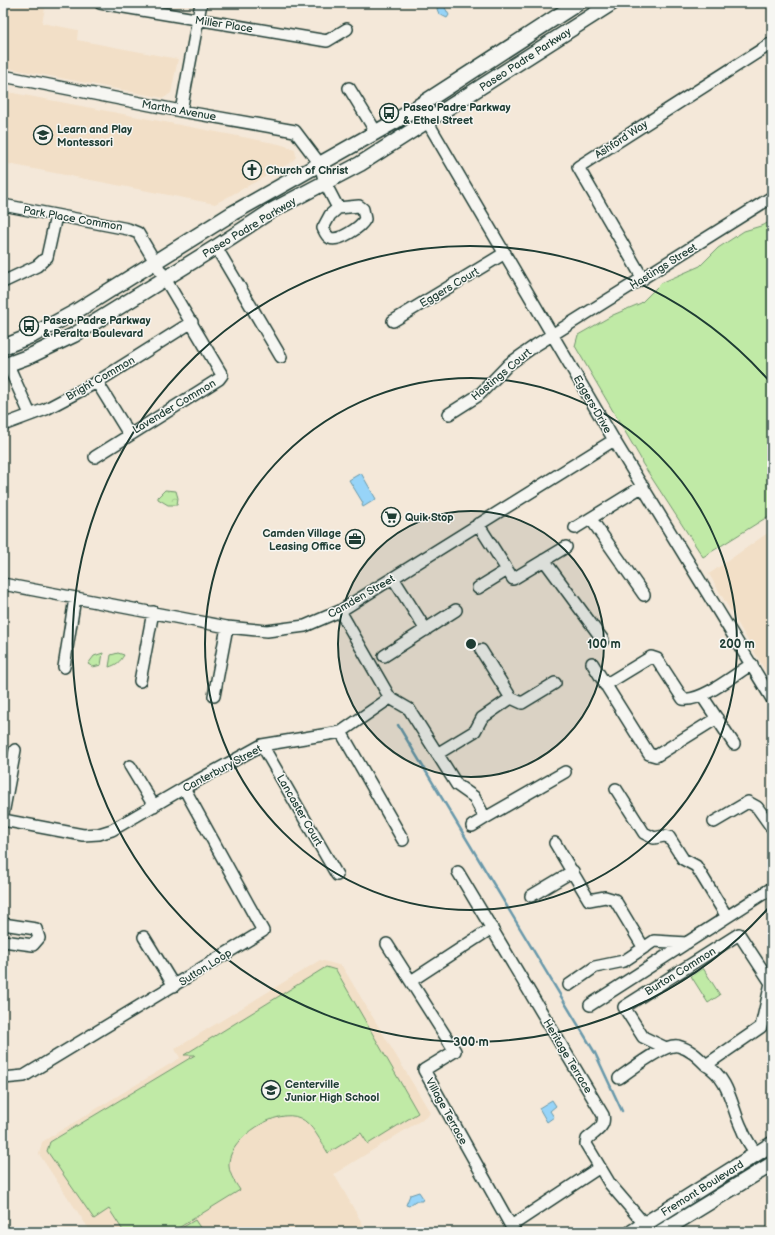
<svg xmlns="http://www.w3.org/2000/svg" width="775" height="1235" viewBox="0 0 775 1235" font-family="'Balsamiq Sans',sans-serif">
	<defs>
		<pattern id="park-crowns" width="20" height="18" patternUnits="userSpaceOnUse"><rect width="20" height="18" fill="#c0eaa6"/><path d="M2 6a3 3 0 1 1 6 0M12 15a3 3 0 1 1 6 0" fill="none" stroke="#a5ca90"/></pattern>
	</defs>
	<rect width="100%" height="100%" fill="#f4e8d9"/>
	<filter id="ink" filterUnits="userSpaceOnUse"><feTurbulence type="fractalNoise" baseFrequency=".025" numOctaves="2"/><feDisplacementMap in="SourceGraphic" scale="8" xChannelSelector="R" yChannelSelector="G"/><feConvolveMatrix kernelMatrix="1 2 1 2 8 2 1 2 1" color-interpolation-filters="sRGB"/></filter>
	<g filter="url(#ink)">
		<path fill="#f2dfc7" d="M3,3H46L42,23L78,30L77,40L178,59L171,93L164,98L3,67Z
			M3,91L279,144L295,149L296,157L290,163L215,204L3,163Z
			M772,530V682L709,574Z
			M320,960L342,966L430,1112L428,1116L334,1174L367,1232H91L39,1154L42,1142L180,1058L175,1049Z"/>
		<path fill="#c0eaa6" stroke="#70946d" d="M772,220V514L703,557L642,463L641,459L575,346L578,335L613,315L641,303L661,283L700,266L718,248L744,231L764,225Z
			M103,653L101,665L93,667L88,664L94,656Z
			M118,653L124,655C120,662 116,665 109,667L111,655Z
			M326,967L336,970L418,1113L368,1144L361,1133L328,1153C321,1142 312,1123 300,1118C277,1107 231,1138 229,1162C228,1172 234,1181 240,1190L172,1232H124L109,1209L94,1219L47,1151L50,1142L195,1055H184Z
			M703,968L720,995L708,1003L691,976Z
			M195,1220L203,1232H175Z"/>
		<path fill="url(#park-crowns)" stroke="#70946d" d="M165,490L176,491L178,498L177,505H168L158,499V497Z"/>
		<path fill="#97d4f8" stroke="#6798aa" d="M439,4H443L449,15L447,18L439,14L437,9Z
			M361,473L376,499L363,507L362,505L363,503L349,480Z
			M552,1100L556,1106L550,1111L554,1117L547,1122L539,1108Z
			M419,1192L423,1198L422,1201H415L409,1206L406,1205L410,1195Z"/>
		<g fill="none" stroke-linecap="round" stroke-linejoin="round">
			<path stroke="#6798aa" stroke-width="2.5" d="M398,725L595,1053L622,1111"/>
			<g stroke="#1f3d34" stroke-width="14">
				<path id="minor" d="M100,3L327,41L347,29
					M3,76L181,111L295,131L320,164L325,183L338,208L330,215L323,228C325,232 326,236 330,238C339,242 361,227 365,219L363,209L359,206L338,208
					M349,88L376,132
					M422,105L427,121L614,440L772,699
					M181,111L201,3
					M3,205L128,229L138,233L222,375L219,379L95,457
					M216,247L281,357
					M643,279L578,167L772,43
					M3,282L37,266L47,257L56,216
					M393,321L505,253
					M8,365L30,414
					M97,382L129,434
					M449,414L479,395L509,364L536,345L772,197
					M3,425L46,409L97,382L192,322
					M591,519L644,595
					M478,524L513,579L566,547
					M575,528L643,486
					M544,560L603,640
					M393,578L426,630
					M3,584L227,627L267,631L305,626L340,611L614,440
					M478,588L507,570
					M340,611L390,698L409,709L457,785L474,797L485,818L565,772
					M481,650L511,698
					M384,656L456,610
					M592,663L649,754L656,756L717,718
					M64,667L75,598
					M140,681L153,612
					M605,685L651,657L657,659L683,699C702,702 735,674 752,664
					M214,696L227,627
					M702,696L734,744
					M341,732L403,840
					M262,745L337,875
					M437,754L475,731L482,718L511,698L522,703L555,683
					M130,766L154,806
					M616,789L644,833L654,838L664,836L669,837L683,859L696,866L727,917
					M3,814L15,750
					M3,820L83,835L99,834L112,830L184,788L262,745L341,732L390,698
					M714,822L748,802L757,807L772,828
					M472,826L485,818
					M555,843L589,900L605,897L615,900L642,945L647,946
					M458,872L603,1115C606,1127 595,1132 587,1139L586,1144L610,1184L651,1232
					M531,896L573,871
					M3,924L36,929L39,938L33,945L3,941
					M144,937L174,986
					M387,944L455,1051L424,1070L511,1226L512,1232
					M411,981L492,928
					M569,985L595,967L624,961L654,941L687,943
					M590,1005L772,888
					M706,1065C730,1079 731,1107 742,1129C745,1138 751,1146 756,1154
					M3,1078L24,1076L263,931L184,788
					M619,1078C631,1070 664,1043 678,1046C690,1049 698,1057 706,1065L761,1027L771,983L739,934L624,1007L643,1037L666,1048
					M511,1226L600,1167"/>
			</g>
			<g stroke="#1f3d34" stroke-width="17">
				<path id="major" d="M3,347L33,335L75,312L233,213L394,122L578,3
					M3,366L30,356L74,335L216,247L271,211L360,164L612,3
					M632,1232L772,1144
					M661,1232L772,1164"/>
			</g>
			<use href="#minor" stroke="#f6f6f2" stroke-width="11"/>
			<use href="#major" stroke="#f6f6f2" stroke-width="14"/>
		</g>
	</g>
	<circle cx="471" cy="644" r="133" fill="#1f3d34" fill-opacity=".12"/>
	<g fill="none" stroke="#1f3d34" stroke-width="2">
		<circle cx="471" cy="644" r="133"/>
		<circle cx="471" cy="644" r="266"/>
		<path d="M771 905A398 398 0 1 1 771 383"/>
	</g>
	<defs>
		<g id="bus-ring" transform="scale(1)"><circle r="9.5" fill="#f6f6f2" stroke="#1f3d34" stroke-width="1.5"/><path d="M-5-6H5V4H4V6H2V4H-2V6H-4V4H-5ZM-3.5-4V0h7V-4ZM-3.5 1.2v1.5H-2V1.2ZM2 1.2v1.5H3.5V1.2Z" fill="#1f3d34"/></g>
		<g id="school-ring" transform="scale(1)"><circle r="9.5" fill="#f6f6f2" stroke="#1f3d34" stroke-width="1.5"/><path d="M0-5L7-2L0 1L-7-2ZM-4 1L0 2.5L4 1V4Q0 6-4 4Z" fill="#1f3d34"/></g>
		<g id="church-ring" transform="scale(1)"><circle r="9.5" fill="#f6f6f2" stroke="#1f3d34" stroke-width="1.5"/><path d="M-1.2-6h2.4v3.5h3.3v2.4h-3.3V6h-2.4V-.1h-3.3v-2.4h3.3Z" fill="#1f3d34"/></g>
		<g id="supermarket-ring" transform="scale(1)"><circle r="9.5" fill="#f6f6f2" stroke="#1f3d34" stroke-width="1.5"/><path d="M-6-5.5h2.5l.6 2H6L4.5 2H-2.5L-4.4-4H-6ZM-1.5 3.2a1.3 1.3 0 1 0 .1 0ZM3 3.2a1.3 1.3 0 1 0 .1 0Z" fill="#1f3d34"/></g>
		<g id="office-ring" transform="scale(1)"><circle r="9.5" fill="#f6f6f2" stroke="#1f3d34" stroke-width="1.5"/><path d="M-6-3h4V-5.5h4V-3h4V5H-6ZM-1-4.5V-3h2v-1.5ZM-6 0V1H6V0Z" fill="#1f3d34"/></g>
	</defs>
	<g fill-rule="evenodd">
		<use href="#bus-ring" x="389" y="113"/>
		<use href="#school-ring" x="43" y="135"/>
		<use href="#church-ring" x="252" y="170"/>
		<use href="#bus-ring" x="29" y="326"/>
		<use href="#supermarket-ring" x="391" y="517"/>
		<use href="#office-ring" x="355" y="539"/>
		<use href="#school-ring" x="271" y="1090"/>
	</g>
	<g text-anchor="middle" stroke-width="3" stroke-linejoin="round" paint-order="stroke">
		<g font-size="11" fill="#1f3d34" stroke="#f6f6f2">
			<text transform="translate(224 24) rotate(9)" y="4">Miller Place</text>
			<text transform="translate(525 59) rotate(-33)" y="4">Paseo Padre Parkway</text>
			<text transform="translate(179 110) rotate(10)" y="4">Martha Avenue</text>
			<text transform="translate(621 139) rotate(-33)" y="4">Ashford Way</text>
			<text transform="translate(73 218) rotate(10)" y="4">Park Place Common</text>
			<text transform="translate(249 227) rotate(-31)" y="4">Paseo Padre Parkway</text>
			<text transform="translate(663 266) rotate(-32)" y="4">Hastings Street</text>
			<text transform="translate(449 287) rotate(-31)" y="4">Eggers Court</text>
			<text transform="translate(501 374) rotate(-40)" y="4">Hastings Court</text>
			<text transform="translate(100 378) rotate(-30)" y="4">Bright Common</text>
			<text transform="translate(593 404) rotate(60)" y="4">Eggers Drive</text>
			<text transform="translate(174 406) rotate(-31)" y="4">Lavender Common</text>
			<text transform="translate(361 596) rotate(-30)" y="4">Camden Street</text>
			<text transform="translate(222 768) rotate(-28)" y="4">Canterbury Street</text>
			<text transform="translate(300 810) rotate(60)" y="4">Lancaster Court</text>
			<text transform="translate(205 967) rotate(-32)" y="4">Sutton Loop</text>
			<text transform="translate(680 971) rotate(-32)" y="4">Burton Common</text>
			<text transform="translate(568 1056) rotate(59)" y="4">Heritage Terrace</text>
			<text transform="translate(447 1111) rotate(61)" y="4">Village Terrace</text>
			<text transform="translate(702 1188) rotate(-32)" y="4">Fremont Boulevard</text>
		</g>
		<g font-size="11" font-weight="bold" fill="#1f3d34" stroke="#f6f6f2" text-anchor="start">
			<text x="403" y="111">Paseo Padre Parkway<tspan x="403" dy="13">&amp; Ethel Street</tspan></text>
			<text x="57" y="133">Learn and Play<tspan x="57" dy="13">Montessori</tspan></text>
			<text x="266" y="174">Church of Christ</text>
			<text x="43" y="324">Paseo Padre Parkway<tspan x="43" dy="13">&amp; Peralta Boulevard</tspan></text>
			<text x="405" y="521">Quik Stop</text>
			<text x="341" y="537" text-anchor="end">Camden Village<tspan x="341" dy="13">Leasing Office</tspan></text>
			<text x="285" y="1088">Centerville<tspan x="285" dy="13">Junior High School</tspan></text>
		</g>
	</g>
	<circle cx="471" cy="644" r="6" fill="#1f3d34" stroke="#f6f6f2" stroke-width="2"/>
	<g font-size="12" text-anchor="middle" font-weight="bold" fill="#1f3d34" stroke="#f6f6f2" stroke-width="3" stroke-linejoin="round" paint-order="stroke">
		<text x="604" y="648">100 m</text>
		<text x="737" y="648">200 m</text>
		<text x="471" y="1046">300 m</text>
	</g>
	<rect width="775" height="1235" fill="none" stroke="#f6f6f2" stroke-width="16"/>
	<rect x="8" y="8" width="759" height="1219" fill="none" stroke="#1f3d34" stroke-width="1.5" filter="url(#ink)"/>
</svg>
